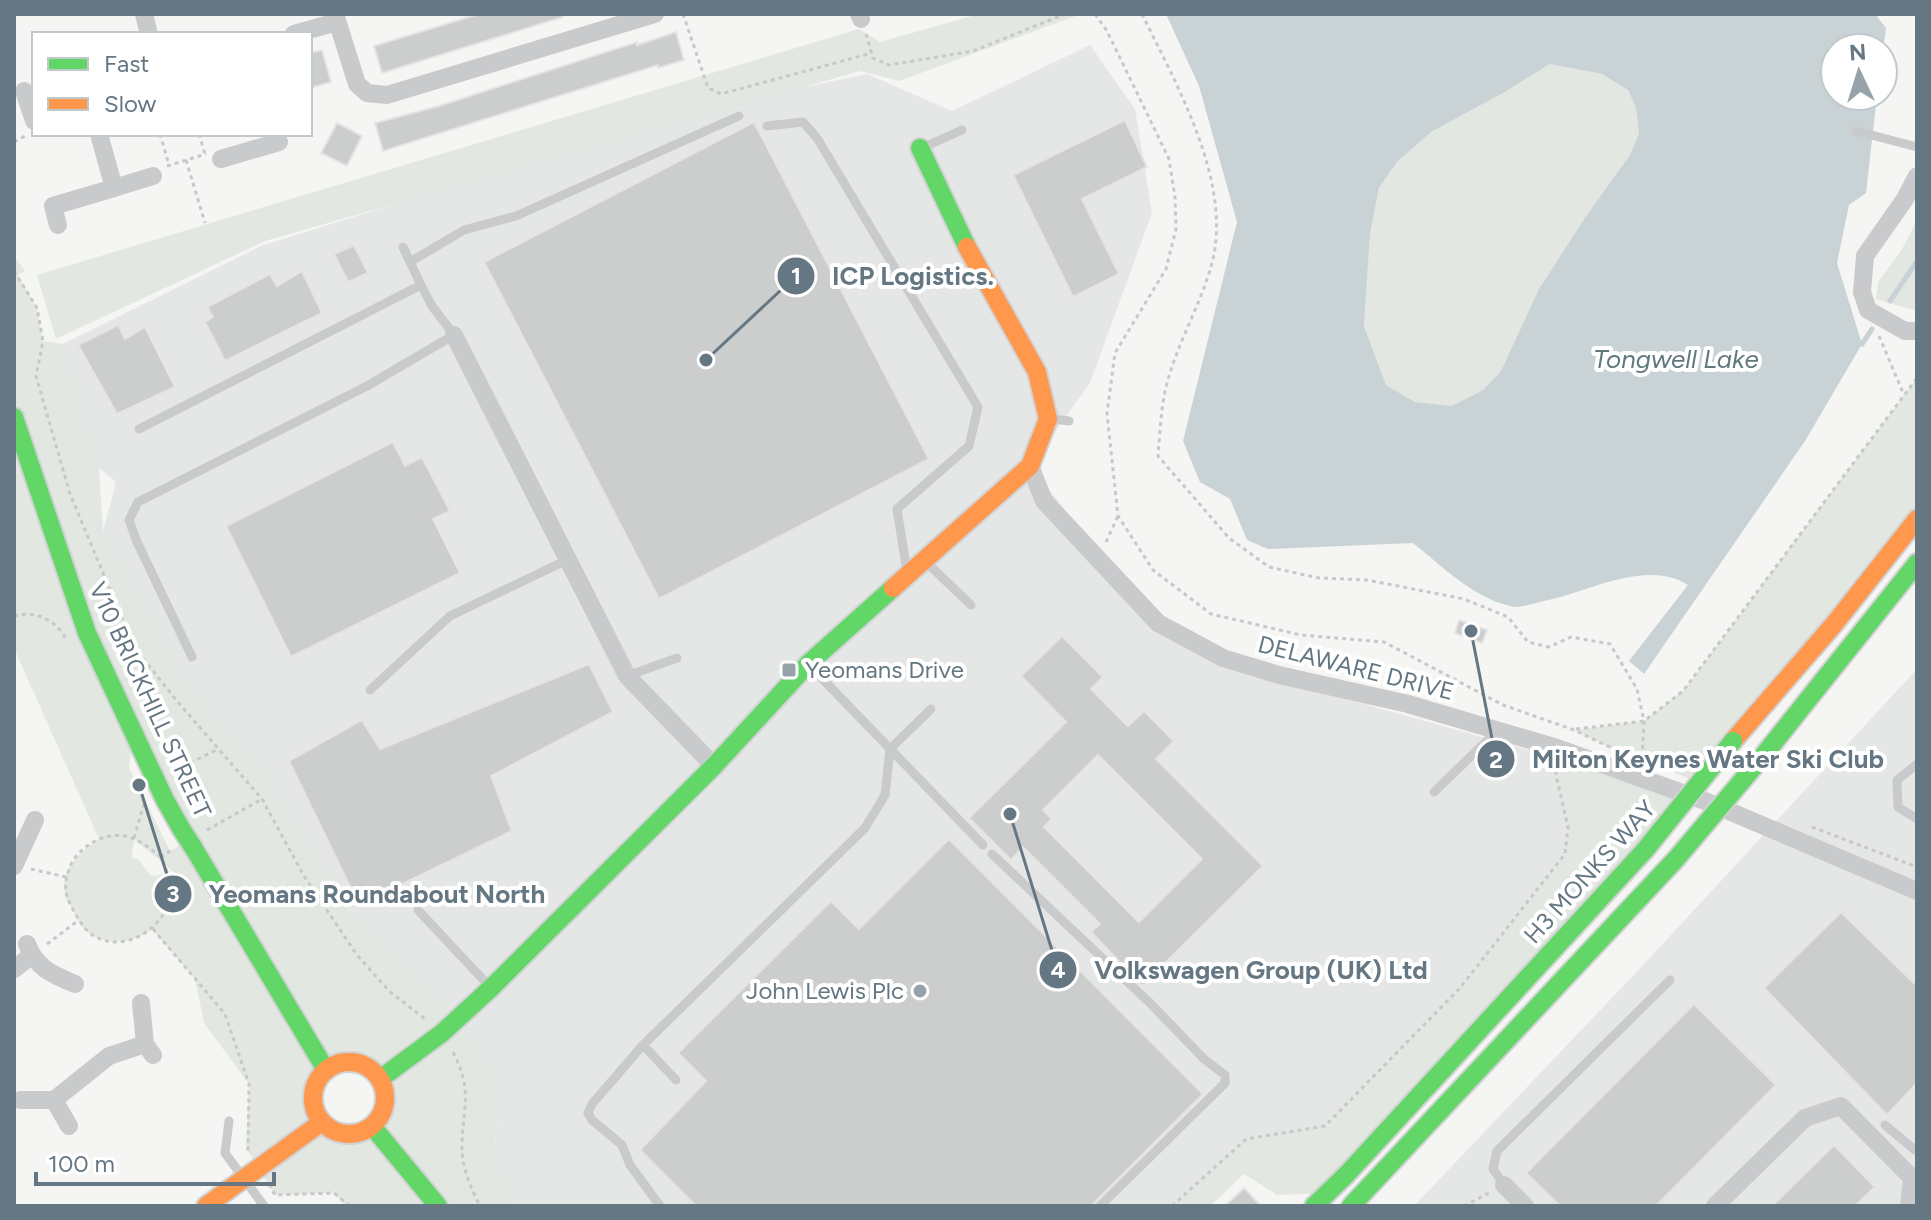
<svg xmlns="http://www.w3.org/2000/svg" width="1931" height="1220" viewBox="0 0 1931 1220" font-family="Figtree,sans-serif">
	<rect width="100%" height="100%" fill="#f5f5f3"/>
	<path fill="#e5e6e6" d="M1090,45L1135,109L1152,213L1090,383L1030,466L1155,623L1339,697L1557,758L1556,775L1568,827L1565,854L1460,988L1325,1126L1246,1139L1172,1206H516L495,1149L499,1079L462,1026L352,914L255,757L223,728L184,677L103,532L116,482L99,468L63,344L261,246L694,110L867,74L952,111Z
		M1917,669V1206H1414L1645,963Z"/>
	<path fill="#e3e7e1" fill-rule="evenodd" d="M979,14H1081L899,81L860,71L265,241L56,339L37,275L859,29L880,42Z
		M1550,64L1602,74L1628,90L1636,108L1639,133L1630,155L1584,219L1539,289L1501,371L1483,390L1452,406L1415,402L1386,385L1364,326L1370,234L1379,188L1397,162L1431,132L1503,93Z
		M1917,220V311L1876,299L1878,282L1901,251Z
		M14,256L25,271L18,275L37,308L43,341L63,344L99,468L103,532L184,677L223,728L255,757L352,914L462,1026L499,1079L495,1149L516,1206H345L334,1193L275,1195L246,1148L249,1084L204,1023L195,979L152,929C133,944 102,947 83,928C79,924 77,917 74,912C72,907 66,900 65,895C59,869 81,851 99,839L14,648ZM133,734L188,840L170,851L129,768ZM134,839L175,873L170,879L169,874L151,876L139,860L132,857ZM356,1063C434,1094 338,1175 315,1110C304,1079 330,1064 356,1063Z
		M1917,378V519L1698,782L1614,749L1574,730L1644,721L1683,691Z
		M1557,748L1689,796L1327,1193L1277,1195L1244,1174L1210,1206H1172L1246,1139L1325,1126L1460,988L1565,854L1568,827L1556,775Z"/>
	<path fill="#c9d2d4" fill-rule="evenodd" d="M1166,14H1875L1886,28L1883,50V48H1835V96H1877L1866,193L1849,205L1837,263L1862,344L1805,441L1644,674L1629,661L1688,585C1644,558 1586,594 1540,602C1531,604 1518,609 1510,606C1472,597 1442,566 1413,543L1268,549L1247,540L1230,499L1200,482L1183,441L1237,222L1199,86ZM1550,64L1602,74L1628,90L1636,108L1639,133L1630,155L1584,219L1539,289L1501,371L1483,390L1452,406L1415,402L1386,385L1364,326L1370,234L1379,188L1397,162L1431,132L1503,93Z"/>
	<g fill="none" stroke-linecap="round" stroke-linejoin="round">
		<path stroke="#c9d2d4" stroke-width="5" d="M1890,301L1917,261
			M1862,344L1872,329"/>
	</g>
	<path fill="#cccdcd" stroke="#e4e4e3" stroke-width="2" fill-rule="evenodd" d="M479,14H563V17L382,73L374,46Z
		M676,32L684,60L658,68V65L383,151L375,123L439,106L637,42V45Z
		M322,50L331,82L310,88V53Z
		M1125,120L1147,167L1082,199L1119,274L1073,297L1013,175Z
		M754,122L929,459L659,599L484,262Z
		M337,123L362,136L347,166L321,153Z
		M354,245L368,273L348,282L334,254Z
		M302,271L322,313L225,361L205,322L213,317L207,307L270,274L277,286Z
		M118,325L125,339L145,327L175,387L117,414L78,345Z
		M393,442L405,466L422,457L450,511L433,519L460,573L291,657L226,526Z
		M1459,620L1487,630L1482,643L1455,633Z
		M1062,636L1103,677L1091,689L1128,726L1144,711L1174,741L1156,759L1263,866L1142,986L1091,932L1100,924L1023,847L1011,860L969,818L1066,722L1021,676ZM1098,755L1202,859L1139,922L1044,827L1052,819L1043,810Z
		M589,664L613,712L491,776L512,831L359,905L289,761L362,720L380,749Z
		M949,839L1203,1094L1091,1206H696L640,1150L706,1081L678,1053L831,901L859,929Z
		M1841,912L1917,986V1083L1887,1115L1764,988Z
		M1694,1004L1776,1085L1656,1206H1560L1526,1173Z
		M1834,1145L1875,1187L1855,1206H1772Z
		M1244,1188L1261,1206H1225Z"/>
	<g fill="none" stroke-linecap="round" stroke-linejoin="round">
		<g stroke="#d1d2d3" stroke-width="22">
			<path id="fast" d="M920,148L967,247
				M14,417L87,633L165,800L182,830
				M1763,756L1917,563
				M193,847L326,1070
				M380,1079L442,1033L491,988L714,766L808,664L893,588
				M372,1126L438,1206
				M1314,1206L1346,1175L1645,850
				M1351,1206L1676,859"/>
		</g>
		<g stroke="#d1d2d3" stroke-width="22">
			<path id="slow" d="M893,588L1030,466L1048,419L1037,372L967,247
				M1733,741L1835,623L1917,519
				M313 1098a36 36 0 1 1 72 0a36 36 0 1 1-72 0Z
				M206,1206L322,1122"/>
		</g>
		<path stroke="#c7c8c8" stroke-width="3" stroke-dasharray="4 4" stroke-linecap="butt" d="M683,14L708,88L721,94L872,53
			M1095,14L1107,31L1169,159L1175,197L1176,229L1166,269L1115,353L1107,414L1118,516L1153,570L1211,614L1301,635L1384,642L1503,705L1574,730L1612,748
			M1142,14C1176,84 1233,182 1212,263C1201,304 1178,342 1167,383C1161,406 1160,432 1158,456L1229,538L1269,567L1319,578L1367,580L1464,599L1508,617L1528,642L1549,647L1571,637L1610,644L1637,689L1644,721L1642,760
			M866,34L873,58L889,65L973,51L1065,14
			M160,134L169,165
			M199,134L205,154
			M14,142L27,135
			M186,160L205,223
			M167,166L206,154
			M14,271L37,308L43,341L36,376L70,494L134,647L177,701L262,799L304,876L357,955L389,991L425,1019
			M1879,336L1904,395
			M1106,542L1118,516
			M14,616C36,610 56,620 66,639
			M1576,729L1644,721L1683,691L1917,378
			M176,770L218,749
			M1812,827L1917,867
			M207,830L262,799
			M134,838L144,804
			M161,857C153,851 145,844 136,840C112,827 79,844 70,867C64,883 64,893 72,908C77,917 85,931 94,936C126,955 168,926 171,892C172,880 165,868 161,857L173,849
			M31,869L66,877
			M153,929L225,1014L249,1084L248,1151
			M47,944L79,920
			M453,1052C473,1091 463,1106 462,1145C461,1165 471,1189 480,1206
			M269,1184L275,1195L334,1193L350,1206
			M1172,1206L1246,1139L1325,1126L1460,988L1565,854L1568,827L1556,775V764
			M1464,1206L1489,1193"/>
		<path stroke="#c9cacb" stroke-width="9" d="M767,126L803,122L817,138L978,407L969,446L897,509L907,572
			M1856,131L1917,147
			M922,148L962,130
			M403,247L421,285
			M410,262L464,230L516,216L739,116
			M1052,419L1069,421
			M139,429L421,285L432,306L454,335L367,386L138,502L129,520L137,542L192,657
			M926,562L971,605
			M810,666L983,845
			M627,676L677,658
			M370,690L450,616L567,560
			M1917,764L1897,780L1898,807L1917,819
			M1434,792L1497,731
			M992,854L1151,1004L1204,1059L1225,1075V1083L1219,1089L1100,1206
			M418,910L489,986
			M643,1045L676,1080
			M229,1121L225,1153L264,1206
			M1885,1125L1915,1150L1917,1149
			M1504,1185L1493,1169L1497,1151L1670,980
			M660,1206L630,1165L622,1145L592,1120L588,1113L592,1104L643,1045L865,828L885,795L890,749L931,709"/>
		<path stroke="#c9cacb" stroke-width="18" d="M144,14L149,34
			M335,14L357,84L367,93L387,95L655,14
			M859,14L861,19
			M294,34L337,22
			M24,91L34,121
			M221,159L279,142
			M1917,176L1905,199L1865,256L1862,292L1868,310L1905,331H1917
			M114,188L153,176
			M58,225L53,206L114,188L99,134
			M454,335L627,676L714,766
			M1030,466L1044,501L1158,623L1223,658L1279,675L1408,704L1557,748L1705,801L1917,891
			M14,866L35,820
			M27,944C36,968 53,975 75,984
			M14,969L31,956
			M141,1003L145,1044
			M20,1100H54L109,1056L145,1044L153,1055
			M54,1100L69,1126
			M1504,1185L1525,1206
			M1715,1206L1805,1118L1841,1106L1912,1178L1909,1206"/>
		<use href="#fast" stroke="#63d668" stroke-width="18"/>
		<use href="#slow" stroke="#ff974d" stroke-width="18"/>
		<g stroke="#d1d2d3" stroke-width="22" stroke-linecap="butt">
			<path id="fast-bridge" d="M182,830L193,847
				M1645,850L1733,741
				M1676,859L1763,756"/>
		</g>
		<use href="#fast-bridge" stroke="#63d668" stroke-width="18"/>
	</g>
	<g fill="#97a3aa" stroke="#fff" stroke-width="3">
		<rect x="781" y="662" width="16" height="16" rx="4"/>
		<circle cx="920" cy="991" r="8"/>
	</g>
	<g text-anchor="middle" stroke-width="8" stroke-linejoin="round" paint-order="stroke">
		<g font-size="24" fill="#657783" stroke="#fff">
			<text transform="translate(1356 668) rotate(14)" y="8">DELAWARE DRIVE</text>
			<text transform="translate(150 700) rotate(65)" y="8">V10 BRICKHILL STREET</text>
			<text transform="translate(1590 872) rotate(-48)" y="8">H3 MONKS WAY</text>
		</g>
		<g font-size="24" fill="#657783" stroke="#fff" text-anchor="start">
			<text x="805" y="678">Yeomans Drive</text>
			<text x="904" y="999" text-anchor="end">John Lewis Plc</text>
		</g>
		<g font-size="26" font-style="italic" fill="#61787f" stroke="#fff">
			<text x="1676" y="368">Tongwell Lake</text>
		</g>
	</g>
	<path fill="none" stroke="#657783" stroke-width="3" d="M706 360L796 276M1471 631L1496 759M139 785L173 894M1010 814L1058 970"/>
	<g fill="#657783" stroke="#fff" stroke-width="3">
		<circle cx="706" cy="360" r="8"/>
		<circle cx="1471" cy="631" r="8"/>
		<circle cx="139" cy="785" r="8"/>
		<circle cx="1010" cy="814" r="8"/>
		<circle cx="796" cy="276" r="20"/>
		<circle cx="1496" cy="759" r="20"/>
		<circle cx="173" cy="894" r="20"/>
		<circle cx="1058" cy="970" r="20"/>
	</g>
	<g font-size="24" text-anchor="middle" font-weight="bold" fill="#fff">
		<text x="796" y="284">1</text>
		<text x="1496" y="768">2</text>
		<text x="173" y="902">3</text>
		<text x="1058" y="978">4</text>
	</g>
	<g font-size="26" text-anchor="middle" font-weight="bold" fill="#657783" stroke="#fff" stroke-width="8" stroke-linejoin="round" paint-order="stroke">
		<text x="913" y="285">ICP Logistics.</text>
		<text x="1708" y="768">Milton Keynes Water Ski Club</text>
		<text x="377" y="903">Yeomans Roundabout North</text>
		<text x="1261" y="979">Volkswagen Group (UK) Ltd</text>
	</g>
	<rect width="1931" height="1220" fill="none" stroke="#657783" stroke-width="32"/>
	<rect x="32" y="32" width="280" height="104" fill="#ffffff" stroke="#c1c9cd" stroke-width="2"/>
	<rect x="48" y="58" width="40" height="12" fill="#63d668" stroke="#c1c9cd" stroke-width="2"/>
	<text x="104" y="72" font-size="24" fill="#657783">Fast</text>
	<rect x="48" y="98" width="40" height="12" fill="#ff974d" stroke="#c1c9cd" stroke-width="2"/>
	<text x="104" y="112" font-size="24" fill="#657783">Slow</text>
	<g transform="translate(1859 72) rotate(356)"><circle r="38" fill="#ffffff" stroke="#c1c9cd" stroke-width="2"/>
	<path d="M0-6L14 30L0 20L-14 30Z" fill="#97a3aa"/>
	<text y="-12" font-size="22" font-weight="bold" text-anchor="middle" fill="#657783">N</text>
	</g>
	<path d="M36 1172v12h238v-12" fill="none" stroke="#657783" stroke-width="4"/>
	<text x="48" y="1172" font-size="24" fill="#657783" stroke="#ffffff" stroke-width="6" paint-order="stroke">100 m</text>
</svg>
